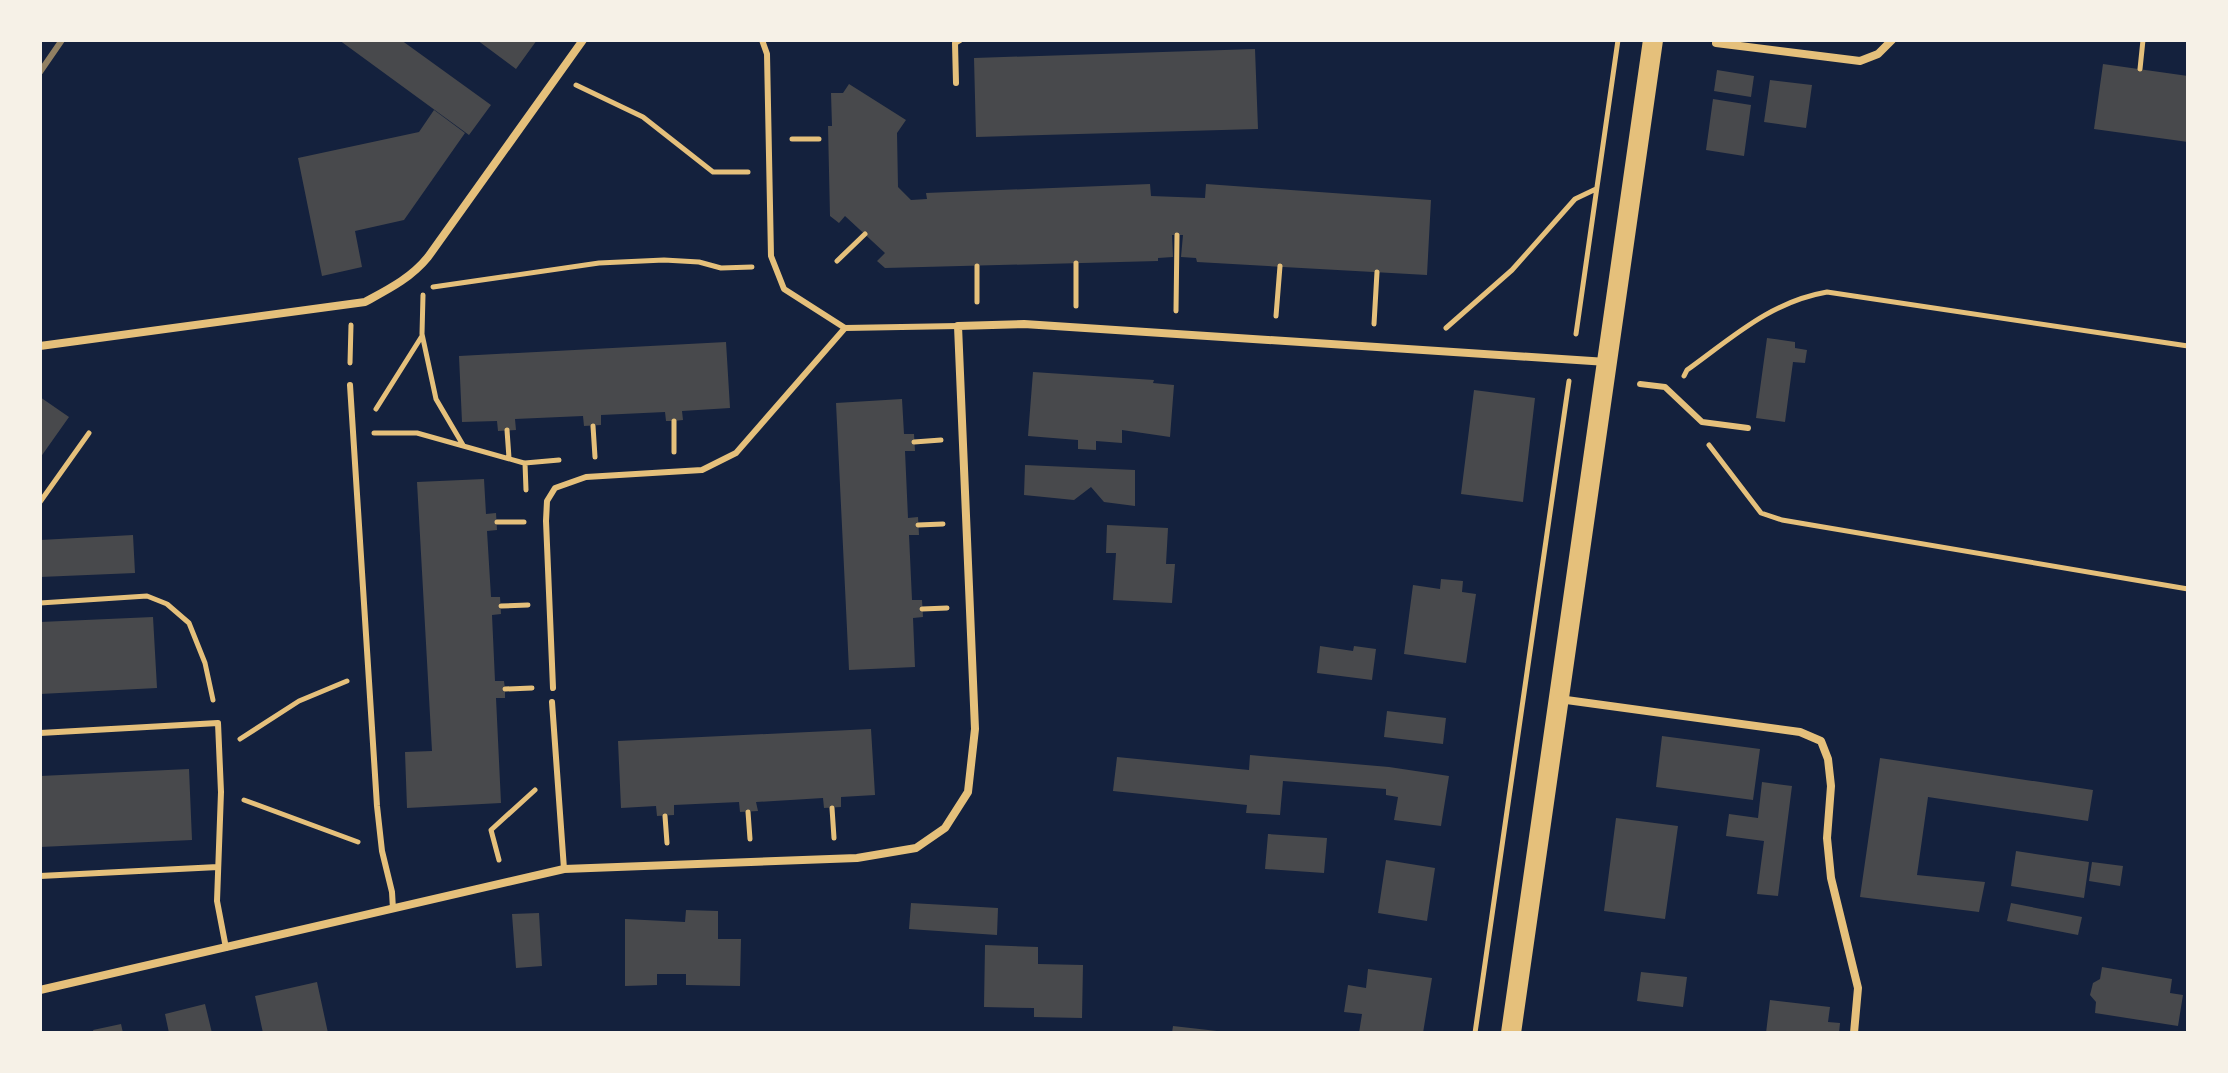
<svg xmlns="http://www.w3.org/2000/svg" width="2228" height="1073" viewBox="0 0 2228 1073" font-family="'IBM Plex Serif',serif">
	<rect width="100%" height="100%" fill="#14213d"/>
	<path fill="#48494c" d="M339,40H401L491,105L469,135Z
		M477,40H537L516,69Z
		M1255,49L1258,129L976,137L974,58Z
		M2103,64L2188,76V142L2094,129Z
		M1717,70L1754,76L1751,97L1714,91Z
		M1770,80L1812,85L1806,128L1764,122Z
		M849,84L906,120L897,133L898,187L911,200L927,199L926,193L1150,184L1151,196L1205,198L1206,184L1431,200L1427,275L1197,262L1196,258L1181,257L1183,235H1172L1173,257L1158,258V261L885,268L877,261L885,253L845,216L839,223L830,216L828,126H832L831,93H843Z
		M1713,99L1751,105L1744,156L1706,150Z
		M434,110L465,133L404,220L355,231L362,267L322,276L298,158L419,132Z
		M1767,338L1795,342V348L1807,350L1805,363L1793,362L1785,422L1756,418Z
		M726,342L730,408L682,411L683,420L674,421H666L665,412L601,415V425L584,426L583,416L515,419L516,430L498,431L497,421L462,422L459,356Z
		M1033,372L1154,380L1153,383L1174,385L1170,437L1122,430V443L1096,441V450L1078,449V440L1028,436Z
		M1474,390L1535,398L1523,502L1461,494Z
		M40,397L69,417L40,458Z
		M902,399L904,434H914L915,451H905L908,518L918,517L919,535H909L912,600H922L923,617L913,618L915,667L849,670L836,403Z
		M1025,465L1135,470V506L1104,502L1091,487L1074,500L1024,495Z
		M484,479L486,514L496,513L497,530L487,531L491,597H500L501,614L492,615L495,681H504L505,689V698H496L501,803L407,808L405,752L432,751L417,482Z
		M1107,525L1168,528L1166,564H1175L1172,603L1113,600L1116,553H1106Z
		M133,535L135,573L40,577V540Z
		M1441,579L1463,581L1462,592L1476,594L1466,663L1404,654L1413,585L1440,589Z
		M153,617L157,688L40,694V622Z
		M1320,646L1353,651L1354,646L1376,649L1372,680L1317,673Z
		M1387,711L1446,718L1443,744L1384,737Z
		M871,729L875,795L841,797V807L824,808L823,798L756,802L758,811L740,812L739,802L674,805V815L657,816L656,806L621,808L618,741Z
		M1662,736L1760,749L1753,800L1656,787Z
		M1250,755L1389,767L1449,776L1441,826L1394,820L1398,797L1386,795V789L1283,781L1280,815L1246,813L1247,805L1113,791L1117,757L1249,770Z
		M1880,758L2093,790L2088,821L1928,797L1917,875L1985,882L1979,912L1860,897Z
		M189,769L192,840L40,847V776Z
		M1762,782L1792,786L1778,896L1757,894L1764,841L1726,836L1729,814L1758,818Z
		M1616,818L1678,826L1665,919L1604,911Z
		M1268,834L1327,838L1324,873L1265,869Z
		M2016,851L2089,862L2084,898L2011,886Z
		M1386,860L1435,868L1427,921L1378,913Z
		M2092,862L2123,866L2120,886L2089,881Z
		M911,903L998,908L997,935L909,929Z
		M2011,903L2082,917L2078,935L2007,921Z
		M686,910L718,911V939H741L740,986L686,985V974H657V985L625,986V919L685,922Z
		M539,913L542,966L516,968L512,914Z
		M985,945L1038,947V964L1083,965L1082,1018L1034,1017V1008L984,1007Z
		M2102,967L2172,979L2170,993L2183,995L2178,1026L2095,1013L2096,1002L2090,995L2093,983L2100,979Z
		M1368,969L1432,978L1423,1033H1359L1362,1014L1344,1012L1348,985L1366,988Z
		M1641,972L1687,977L1683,1007L1637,1001Z
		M317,982L328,1033H263L255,996Z
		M1770,1000L1830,1007L1828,1022L1840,1023L1839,1033H1766Z
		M205,1004L212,1033H169L165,1014Z
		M121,1024L123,1033H94L93,1030Z
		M1173,1026L1217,1031V1033H1172Z"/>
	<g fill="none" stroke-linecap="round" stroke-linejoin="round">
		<path stroke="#e5c07b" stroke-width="5" d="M2140,69L2143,40
			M576,85L643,117L713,172H748
			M792,139H819
			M837,261L865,234
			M433,287L599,263L664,260L699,262L721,268L752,267
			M423,295L422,334L436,399L463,445
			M977,302V266
			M1076,306V263
			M1176,311L1177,235
			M1276,316L1280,266
			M1374,324L1377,272
			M1446,328L1512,270L1575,199L1596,189
			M1576,334L1618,40
			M350,363L351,325
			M1684,376L1687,370C1733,337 1770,302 1827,292L2188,346
			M376,409L422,336
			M593,426L595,457
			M507,430L509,458
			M374,433H417L524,463
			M914,442L941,440
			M1709,445L1761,513L1782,520L2188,589
			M674,452V421
			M526,490L525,463L559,460
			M40,502L89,433
			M497,522H524
			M918,525L943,524
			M40,603L147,596L167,604L189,623L205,663L213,700
			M501,606L528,605
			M922,609L947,608
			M505,689L532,688
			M240,739L299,701L347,681
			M244,800L358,842
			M832,808L834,838
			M748,812L750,839
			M665,816L667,843
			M499,860L491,830L535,790
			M1475,1033L1569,381"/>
		<path stroke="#e5c07b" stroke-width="6" d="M762,40L767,54L771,256L784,289L845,328
			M956,83L955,43L960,40
			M1640,384L1665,387L1702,422L1748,428
			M350,385L377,806L382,851L392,892L393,909
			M553,688L546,521L547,501L555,488L586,477L702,470L736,453L845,328L958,326
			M552,702L564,869
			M40,733L218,723L221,792L217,901L226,948
			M40,876L218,867"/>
		<path stroke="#e5c07b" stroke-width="8" d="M1716,43L1860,61L1878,54L1892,40
			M40,346L365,302C389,289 411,278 428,257L583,40
			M1559,699L1800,732L1821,741L1828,759L1831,786L1827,838L1831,878L1858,988L1854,1033
			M40,990L564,869L857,858L916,848L945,828L968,792L975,729L958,326L1024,324L1607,362"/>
		<path stroke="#e5c07b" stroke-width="20" d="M1511,1033L1653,40"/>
		<path stroke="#918062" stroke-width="6" d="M40,72L62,40"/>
	</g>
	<rect width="2228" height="1073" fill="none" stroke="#f6f1e7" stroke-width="84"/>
</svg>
